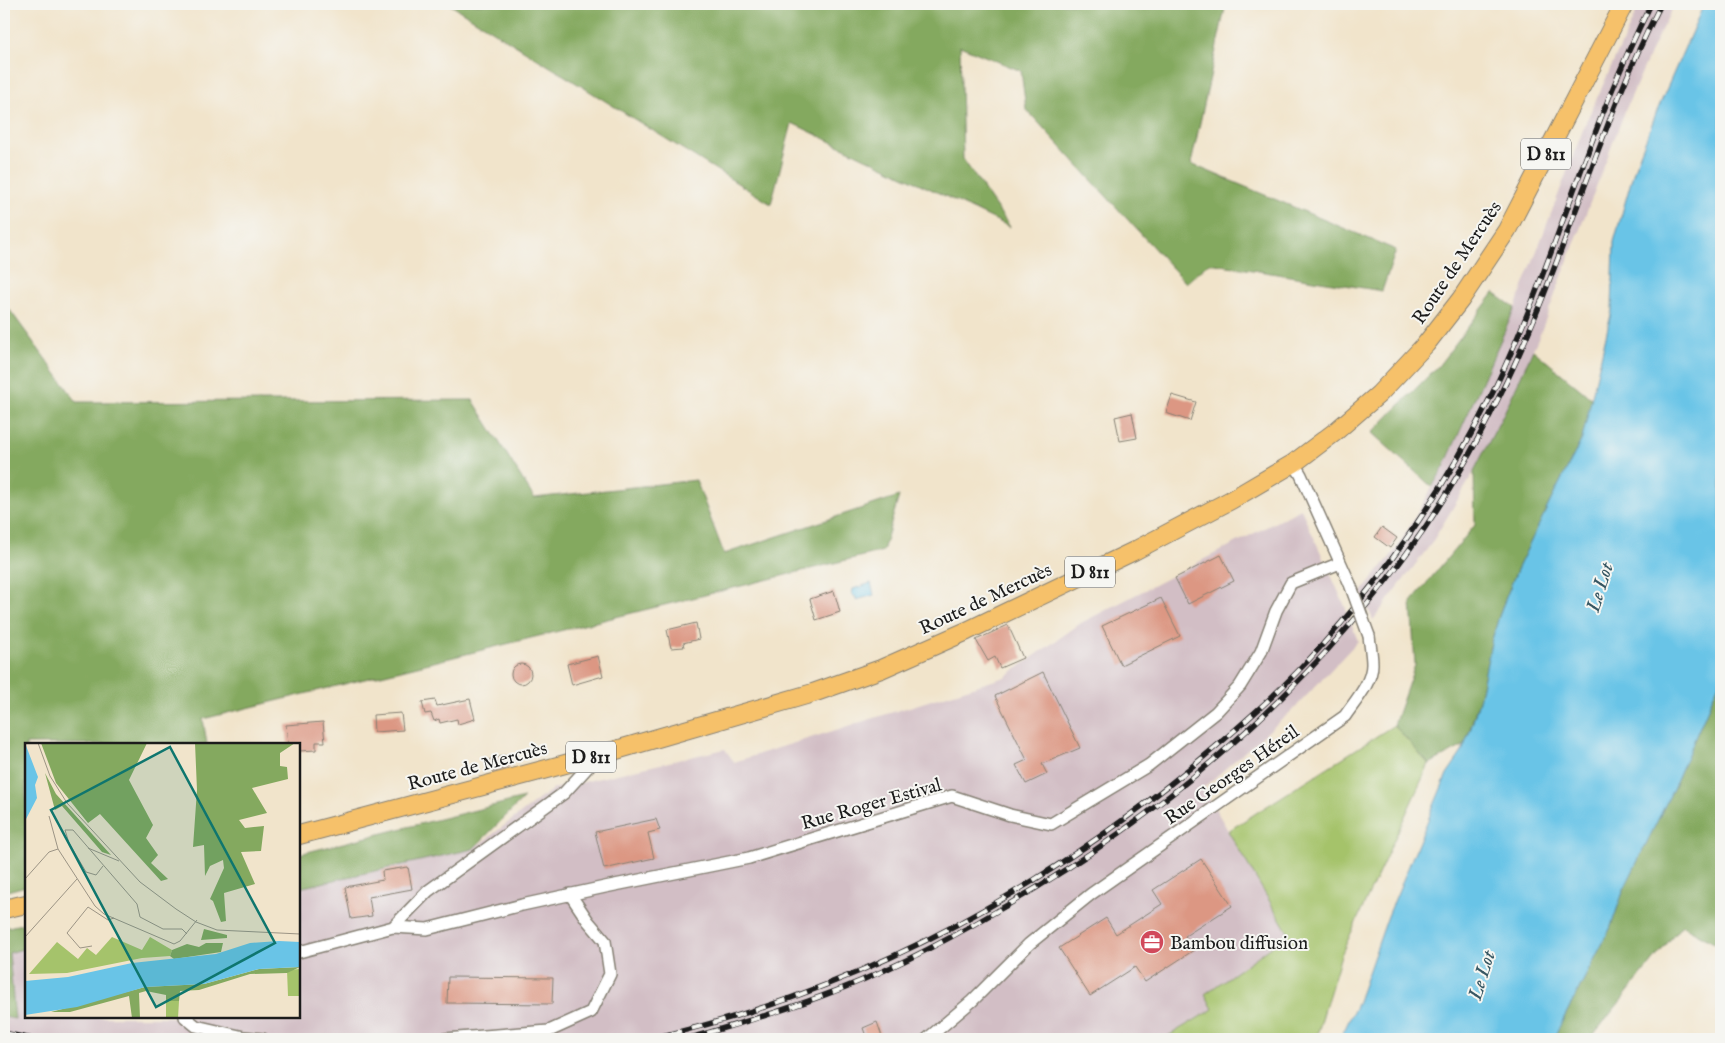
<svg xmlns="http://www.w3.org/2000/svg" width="1725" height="1043" viewBox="0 0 1725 1043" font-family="'IM FELL English',serif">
	<rect width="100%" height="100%" fill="#f6f6f2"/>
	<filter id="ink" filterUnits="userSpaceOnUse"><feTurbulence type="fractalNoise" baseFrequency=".02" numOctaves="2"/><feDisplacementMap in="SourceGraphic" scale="10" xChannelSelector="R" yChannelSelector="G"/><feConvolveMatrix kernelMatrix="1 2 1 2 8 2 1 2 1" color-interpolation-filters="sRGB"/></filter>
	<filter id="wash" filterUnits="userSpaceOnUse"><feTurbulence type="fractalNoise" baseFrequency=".0096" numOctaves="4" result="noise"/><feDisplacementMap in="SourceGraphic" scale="20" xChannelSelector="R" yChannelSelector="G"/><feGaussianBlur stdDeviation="1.12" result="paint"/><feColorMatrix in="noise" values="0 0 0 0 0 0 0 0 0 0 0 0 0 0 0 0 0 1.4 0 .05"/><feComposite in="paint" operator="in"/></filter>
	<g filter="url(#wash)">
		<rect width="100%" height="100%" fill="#f1e4cb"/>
		<path fill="#d2bec5" d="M1640,4H1675L1656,40L1625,111L1540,334L1504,413L1469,481L1431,544L1373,620L1361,593L1397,548L1444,467L1515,308L1586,122Z
			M1301,509L1344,604L1358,641L1295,708L1203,788L1289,934L1205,994L1213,1009L1163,1039H4V1017L14,1019L9,952L26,948V1017H299V888L473,849L553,789L725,749L734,762L1005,677L1081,623Z"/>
		<path fill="#a5c36b" stroke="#607044" d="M1394,725L1429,764L1341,955L1316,1039H1163L1213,1009L1205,994L1289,934L1228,831Z"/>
		<path fill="#84a95f" stroke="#50623e" d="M449,4H1226L1191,164L1396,250L1382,291L1209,263L1186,283L1026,109L1021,71L960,46L963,159L1010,227L792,123L771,204Z
			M1494,293L1515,308L1444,467L1432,487L1372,433L1439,365Z
			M4,302L77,402L473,400L534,498L696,480L724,554L899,496L883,551L203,719L207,744H26V886L4,892Z
			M1533,350L1592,399L1582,439L1550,502L1517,570L1501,610L1491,643L1480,697L1465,745L1429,764L1394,725L1415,665L1411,602L1475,525L1474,471L1504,413Z
			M1721,678V796L1710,820L1721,828V947L1682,925L1590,1039H1553L1610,929L1624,889L1672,791Z
			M524,798L473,849L299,888V854Z
			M26,923V948L9,953L15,1019L4,1017V928Z"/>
		<path fill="#69c4e7" stroke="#427082" d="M1704,4H1721V678L1672,791L1624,889L1610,929L1553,1039H1340L1357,1004L1388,916L1447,774L1462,752L1472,725L1480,697L1491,643L1501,610L1517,570L1550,502L1582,439L1612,310L1614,242L1635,167L1657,111Z
			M871,583L874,595L856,600V597L852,595L853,589Z"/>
		<g id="blocks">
			<path fill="#dc9783" d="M1172,395L1196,402L1190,421L1166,413Z
				M1132,413L1137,438L1120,441L1115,417Z
				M1382,527L1397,538L1390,548L1375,537Z
				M1221,555L1234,581L1188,604L1175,578Z
				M834,591L840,612L816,620L810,599Z
				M1161,598L1180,636L1121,665L1102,626Z
				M696,623L699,639L683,643L684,647L671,648L667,630Z
				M1008,625L1023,658L1000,668L995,657L988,661L976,640Z
				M598,656L603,676L572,685L567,664Z
				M511 674a10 10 0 1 1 20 0a10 10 0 1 1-20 0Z
				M1043,672L1080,748L1042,764L1047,774L1026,784L1016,765L1027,760L995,696Z
				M470,699L475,719L458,724L457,719L440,723L439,719L434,721L431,713L425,714L422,702L435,700L437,706Z
				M401,713L403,730L374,732L373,715Z
				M323,722L325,742H316V750L299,751V744H288L286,725Z
				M505,755L509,767L492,772L488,760Z
				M656,819L660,830L648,833L654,858L604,869L595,832Z
				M1201,859L1232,906L1185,936L1194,950L1145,982L1135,967L1090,996L1059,948L1106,918L1116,934L1162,904L1153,890Z
				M408,867L412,889L369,897L372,916L351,919L345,887L383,880L382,871Z
				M448,977L553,978L552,1004L447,1003Z
				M877,1022L883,1039H867L863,1028Z"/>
		</g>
	</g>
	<g filter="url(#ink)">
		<use href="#blocks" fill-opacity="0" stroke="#868074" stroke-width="1"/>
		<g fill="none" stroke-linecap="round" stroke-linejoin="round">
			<g stroke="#868074" stroke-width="14">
				<path id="minor" d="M1294,463L1301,475L1350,584
					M393,927L428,891L564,793L598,756
					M299,952L393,927L427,929L522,905L605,887L749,858L952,796L1010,815L1051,824L1149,765L1216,712L1240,686L1261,652L1276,611L1291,583L1340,563
					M185,1017L196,1026L244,1037L263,1039
					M445,1039L549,1031L591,1012L610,974L605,941L588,921L570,894
					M927,1039L972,1001L1029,944L1091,894L1345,716C1355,701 1372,683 1372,664C1372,655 1370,645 1369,636"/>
			</g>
			<g stroke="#868074" stroke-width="20">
				<path id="primary" d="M299,835L599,755L813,693L881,669L967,631L1134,551L1231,500L1294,463L1335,432L1379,394L1426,344L1461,299L1507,230L1624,4
					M4,909L26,904"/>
			</g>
			<use href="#minor" stroke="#fff" stroke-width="11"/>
			<use href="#primary" stroke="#f6c16b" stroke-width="18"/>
			<g stroke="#1c1c1c" stroke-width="5.5">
				<path id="rail" d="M4,1033L32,1039
					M649,1039C850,994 1030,899 1189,769C1236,730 1283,690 1323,644C1391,568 1448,483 1493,392C1554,266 1588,128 1651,4
					M686,1039C732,1026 777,1013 822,996C883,974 941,944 997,911C1164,816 1314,688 1424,529C1452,488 1476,444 1498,399C1562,271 1596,131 1661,4"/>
			</g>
			<use href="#rail" stroke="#f6f6f2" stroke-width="4" stroke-dasharray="11" stroke-linecap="butt"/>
			<g stroke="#868074" stroke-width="14" stroke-linecap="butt">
				<path id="minor-bridge" d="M1350,584L1369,636"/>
			</g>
			<use href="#minor-bridge" stroke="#fff" stroke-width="11"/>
		</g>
	</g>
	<defs>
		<g id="office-disc" transform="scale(1.25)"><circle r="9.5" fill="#d1495b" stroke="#f6f6f2"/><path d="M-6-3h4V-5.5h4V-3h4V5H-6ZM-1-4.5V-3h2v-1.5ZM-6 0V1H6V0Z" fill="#fff"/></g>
	</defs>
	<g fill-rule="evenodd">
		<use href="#office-disc" x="1152" y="942"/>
	</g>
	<g text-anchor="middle" stroke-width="4" stroke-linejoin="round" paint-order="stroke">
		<g fill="#f6f6f2" stroke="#5d5d5c" stroke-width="1">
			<rect x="1521" y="138.5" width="50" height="31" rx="4"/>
			<rect x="1065" y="556.5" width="50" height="31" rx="4"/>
			<rect x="566" y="741.5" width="50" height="31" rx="4"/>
		</g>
		<g font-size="18" font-weight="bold" fill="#1c1c1c">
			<text x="1546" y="160">D 811</text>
			<text x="1090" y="578">D 811</text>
			<text x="591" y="763">D 811</text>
		</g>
		<g font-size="19" fill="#1c1c1c" stroke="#f6f6f2">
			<text transform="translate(1456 262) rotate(-56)" y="7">Route de Mercuès</text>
			<text transform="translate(985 598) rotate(-25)" y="7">Route de Mercuès</text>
			<text transform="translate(477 765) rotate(-15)" y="7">Route de Mercuès</text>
			<text transform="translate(1231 774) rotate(-35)" y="7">Rue Georges Héreil</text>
			<text transform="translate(871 803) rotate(-16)" y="7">Rue Roger Estival</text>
		</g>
		<g font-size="19" fill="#1c1c1c" stroke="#f6f6f2" text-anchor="start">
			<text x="1170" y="949">Bambou diffusion</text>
		</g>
		<g font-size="20" font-style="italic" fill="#375763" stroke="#f6f6f2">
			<text transform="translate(1599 587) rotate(-73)" y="7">Le Lot</text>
			<text transform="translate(1481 975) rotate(-73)" y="7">Le Lot</text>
		</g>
	</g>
	<g transform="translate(25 743)">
		<rect width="275" height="275" fill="#f1e4cb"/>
		<path d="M87,194L117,207L125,194L147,207L145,213L117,215L42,230L4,231L32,199L53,216L62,205L71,212ZM275,226V253H263L262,227ZM141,258H154L153,275H141Z" fill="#a5c36b"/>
		<path d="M16,0H122L104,37L128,82L121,95L133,112L126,120L143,136L136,138L75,71L63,80L31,40ZM170,0H270L255,10V23L262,24L263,36L227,45L242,70L214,77L220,85L239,83L236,108L216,109L230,141L199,150L201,178L196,179L188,158L185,156L199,125L198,117L185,123L180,133L179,102L168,104L172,47ZM20,30L31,51L86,112L77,109L37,63L30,67ZM179,186L202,192V195L176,197ZM181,200H198L196,209L149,216L145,213L147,207L162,201L174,204ZM275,224L262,230L225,231L174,247L155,248L154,258H141V252L121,248L114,250L115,275H107L104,253L45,269H26L120,244L179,241L234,226Z" fill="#84a95f"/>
		<path d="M0,0L13,34L10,42L12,55L0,78ZM254,198L275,199V224L234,226L179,241L120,244L52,264L0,272V238L43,234L107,220L191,211L225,200Z" fill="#69c4e7"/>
		<path fill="none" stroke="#9c9485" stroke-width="1" d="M13,0L25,33L42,60L115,139L151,166L171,179L192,187L275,191M24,73L33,106M63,105L94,118M78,123L71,132L61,129L44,100L40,87H48L112,161L115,174L138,186H157L162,191M0,136L24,109L33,106L70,163L79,171L149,201L155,198L172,177M0,194L52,136M67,203L55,205L42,190L63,164L83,177L89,175"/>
		<path fill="#0f766e" fill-opacity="0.15" stroke="#0f766e" stroke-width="2.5" d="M145,4L250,200L131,264L26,67Z"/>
		<rect width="275" height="275" fill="none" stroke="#1c1c1c" stroke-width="2.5"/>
	</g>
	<rect width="1725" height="1043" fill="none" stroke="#f6f6f2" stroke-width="20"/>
</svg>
